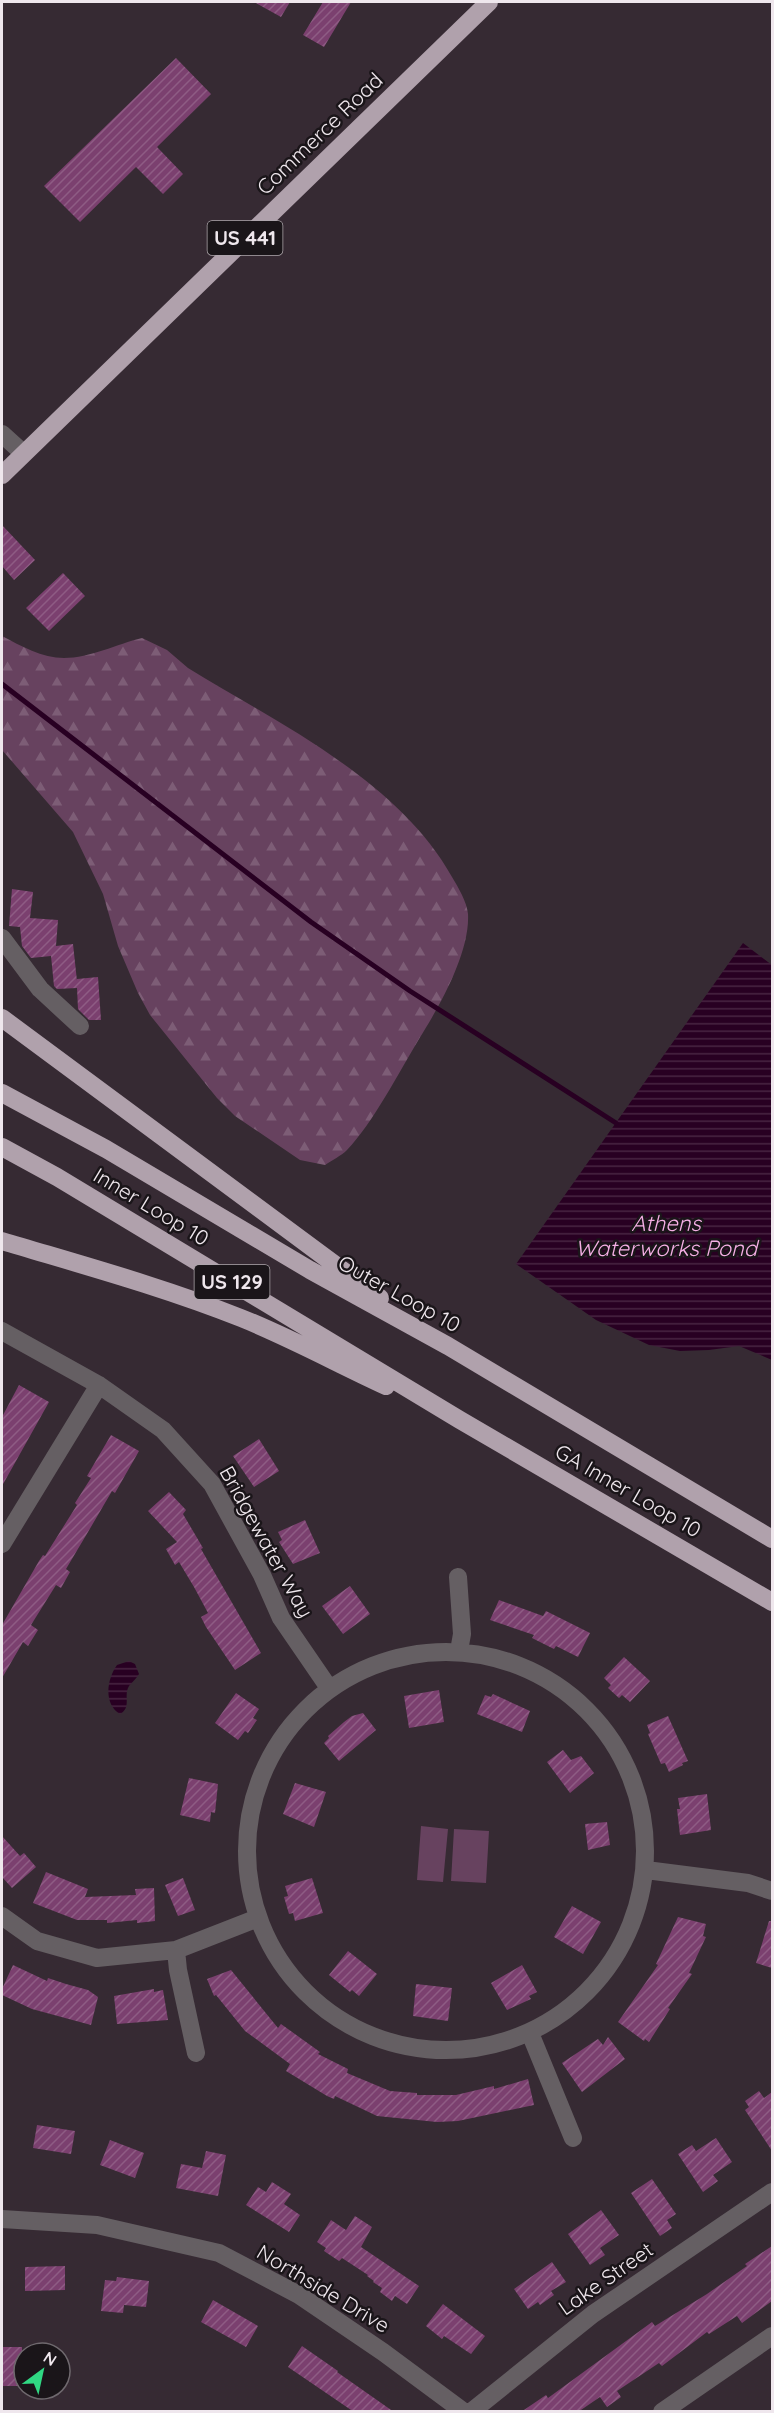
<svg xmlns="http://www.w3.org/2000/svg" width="774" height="2413" viewBox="0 0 774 2413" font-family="Quicksand,sans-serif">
	<defs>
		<pattern id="forest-firs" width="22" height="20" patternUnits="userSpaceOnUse" patternTransform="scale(1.5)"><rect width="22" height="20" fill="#67425f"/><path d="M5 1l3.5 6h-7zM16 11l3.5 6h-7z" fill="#7d5d76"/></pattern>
		<pattern id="water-rules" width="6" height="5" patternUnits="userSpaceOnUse" patternTransform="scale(1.5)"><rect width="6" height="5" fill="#280022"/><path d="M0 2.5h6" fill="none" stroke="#482542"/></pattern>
		<pattern id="building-hatch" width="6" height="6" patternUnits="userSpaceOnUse" patternTransform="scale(1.5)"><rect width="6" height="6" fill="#7b406f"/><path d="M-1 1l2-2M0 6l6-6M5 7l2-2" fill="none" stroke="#8e5c84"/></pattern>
	</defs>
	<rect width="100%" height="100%" fill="#362a33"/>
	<path fill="url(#forest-firs)" d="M2,636C21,646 42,658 64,658C90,658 117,644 142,638L167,650L188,668C279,724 398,780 452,877C458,887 467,902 468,914C470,953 439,1007 419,1039C399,1072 373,1123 347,1150C341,1156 332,1160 325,1165L300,1160L235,1116L217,1098L150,1015L138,993L118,946L103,894L73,832L2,750Z"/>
	<path fill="#67425f" d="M421,1826L448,1829L443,1882L417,1880Z
		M454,1829L489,1831L486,1883L451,1881Z"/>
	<path fill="url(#water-rules)" d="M743,943L772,965V1360L739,1346L709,1350L680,1351L649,1345L596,1320L516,1264Z
		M129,1661L135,1664L139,1674C136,1679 132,1682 129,1686C123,1696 132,1707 120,1714C103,1704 107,1679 117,1665Z"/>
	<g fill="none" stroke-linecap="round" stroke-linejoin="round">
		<path stroke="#280022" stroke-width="5" d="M2,684L311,922L410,991L616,1123"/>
	</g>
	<path fill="url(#building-hatch)" d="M254,2H290L281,17Z
		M323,2H351L324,47L303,35Z
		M176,58L211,94L157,147L183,174L163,194L136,167L80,222L44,186Z
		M2,525L35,560L14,580L2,566Z
		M63,573L85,596L49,631L26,608Z
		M12,889L33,892L30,918L58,920L56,946L73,944L77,981V979L98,977L101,1020H89L78,1009L77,988L57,989L54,986L51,956L31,958L22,946L20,927L9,926Z
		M19,1385L49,1402L2,1486V1417Z
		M111,1435L139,1451L115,1493L112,1491L88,1532L66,1569L70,1572L61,1588L56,1585L31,1625L38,1630L28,1646L23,1642L2,1678V1625L39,1561L43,1555L45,1556L77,1505L75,1503L91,1478L87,1476Z
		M259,1439L279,1471L254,1487L233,1456Z
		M169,1492L186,1510L183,1514L203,1548L201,1549L261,1653L235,1670L206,1627L201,1617L208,1613L194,1587L179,1562L175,1565L166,1549L177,1542L148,1511Z
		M305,1520L320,1553L293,1564L279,1542L282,1540L278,1532Z
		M350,1586L370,1614L343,1634L322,1606Z
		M499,1600L543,1616L546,1611L590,1633L578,1657L556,1646L554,1649L532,1638L534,1635L490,1620Z
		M624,1657L650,1681L630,1702L622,1695L619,1698L608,1688L611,1685L604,1678Z
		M439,1690L444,1722L409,1728L404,1696Z
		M236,1693L259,1709L253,1718L257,1720L248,1733L245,1731L238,1740L215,1723Z
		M493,1694L530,1711L522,1732L477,1714L485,1695L491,1697Z
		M363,1713L376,1730L339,1761L324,1743L329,1738L328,1736L344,1722L352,1716Z
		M668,1716L688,1761L682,1763L683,1765L669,1772L665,1763L661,1764L648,1734L650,1733L647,1725Z
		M563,1750L571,1760L581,1756L594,1773L570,1793L547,1762Z
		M189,1778L218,1784L215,1813L211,1812L210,1822L180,1815Z
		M295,1783L326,1792L314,1827L283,1814Z
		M707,1794L711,1830L680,1835L677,1809H680L678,1798Z
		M607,1822L610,1845L588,1850L585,1824Z
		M2,1836L20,1856L24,1853L36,1867L12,1888L2,1877Z
		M46,1872L88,1889L85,1897L136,1895L135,1889L154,1888L155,1921L137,1923V1920L107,1923V1920H77L33,1903Z
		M183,1878L195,1910L178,1916L165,1885Z
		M312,1878L323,1913L295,1921L293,1913L289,1914L284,1897L288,1896L285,1886Z
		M572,1906L601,1922L583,1954L554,1937Z
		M678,1917L706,1924L703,1936L706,1937L689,1973L692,1974L668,2008L670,2009L649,2042L645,2039L644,2041L618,2022L658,1965L656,1964Z
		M769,1921H772V1968L756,1963Z
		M348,1951L377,1974L359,1996L352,1990L350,1992L329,1975Z
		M13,1965L47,1981L48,1978L66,1984L88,1990L98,1997L91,2025L32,2009L2,1995V1989Z
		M522,1965L537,1992L529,1996L531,1999L507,2010L491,1983Z
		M231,1970L278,2028L281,2024L320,2052L318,2054L348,2069L347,2073L390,2091L417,2093V2095H456L494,2086V2089L528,2079L534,2105L458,2121L437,2122L377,2116L335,2096L334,2099L327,2096L286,2071L290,2064L245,2031L216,1995L214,1996L207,1979Z
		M416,1984L452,1988L448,2021L413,2016Z
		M154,1989V1992L163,1990L168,2020L117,2024L114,1996Z
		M608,2037L625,2059L582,2092L562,2063L598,2039L603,2045Z
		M759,2091L764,2098L772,2092V2151L745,2110L749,2107L745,2101Z
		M37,2125L75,2131L71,2154L33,2148Z
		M716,2138L732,2162L713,2175L718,2181L703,2192L678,2154L692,2145L696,2151Z
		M110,2140L144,2153L135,2178L100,2165Z
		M206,2151L226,2155L218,2196L176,2188L181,2164L202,2168Z
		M652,2179L676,2214L667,2220L672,2228L660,2236L631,2193Z
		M272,2182L291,2194L284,2204L300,2215L289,2232L246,2205L258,2187L266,2192Z
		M601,2210L619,2235L600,2248L605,2255L590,2265L568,2234Z
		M355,2216L372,2227L361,2247L419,2286L407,2304L395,2296L392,2301L380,2292L382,2288L373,2282L374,2281L367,2276L368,2275L342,2258L339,2261L324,2251L326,2248L317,2242L331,2220L346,2230Z
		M772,2246V2301L742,2323L737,2316L709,2334L707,2332L662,2366L659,2363L617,2391L621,2397L607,2407L600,2397L578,2412H521L546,2395L548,2398L652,2322L655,2326L707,2294L747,2266L745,2264Z
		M552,2262L566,2282L551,2291L554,2295L540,2305L538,2302L528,2309L514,2289Z
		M65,2266V2290L25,2291V2267Z
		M117,2277L149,2281L146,2307L124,2305L123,2313L101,2311L105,2280L116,2281Z
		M213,2300L258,2326L246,2347L201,2322Z
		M443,2304L485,2336L471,2354L444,2336L442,2339L426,2326Z
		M302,2346L338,2371L337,2372L394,2412H354L288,2367Z
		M2,2347H22V2386H3Z"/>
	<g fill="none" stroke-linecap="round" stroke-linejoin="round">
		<path stroke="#655f63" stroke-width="18" d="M2,434L23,453
			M2,938L40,989L80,1026
			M2,1331L99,1385L163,1430L212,1484L262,1575L281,1618L329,1688
			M2,1544L99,1385
			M458,1577L462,1634L459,1651
			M247 1851a199 199 0 1 1 398 0a199 199 0 1 1-398 0Z
			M646,1870L748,1883L772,1891
			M2,1916L37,1941L97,1958L176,1950L258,1918
			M176,1950L178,1970L196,2053
			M530,2033L573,2138
			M2,2219L97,2225L219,2253L299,2295L383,2352L464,2412
			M471,2412L593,2314L772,2192
			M662,2412L772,2336"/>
		<path stroke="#b0a1ac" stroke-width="18" d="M2,475L489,2
			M2,1018L380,1298
			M2,1093L106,1149L310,1270L448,1346L772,1539
			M2,1147L57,1177L460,1420L772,1602
			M2,1241C82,1265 163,1287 241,1318C291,1338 338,1364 386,1386"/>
	</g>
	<g text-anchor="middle" stroke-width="5" stroke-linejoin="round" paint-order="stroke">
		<g fill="#1a1519" stroke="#afa8ad" stroke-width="1.5">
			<rect x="207.5" y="221" width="75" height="34" rx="4.5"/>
			<rect x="194.5" y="1265" width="75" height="34" rx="4.5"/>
		</g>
		<g font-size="20" font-weight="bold" fill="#efe7ed">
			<text x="245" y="245">US 441</text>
			<text x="232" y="1289">US 129</text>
		</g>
		<g font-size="21" fill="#efe7ed" stroke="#1a1519">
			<text transform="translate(320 134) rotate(-44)" y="7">Commerce Road</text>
			<text transform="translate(151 1207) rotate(31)" y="7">Inner Loop 10</text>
			<text transform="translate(399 1294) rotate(29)" y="7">Outer Loop 10</text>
			<text transform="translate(628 1491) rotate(30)" y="7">GA Inner Loop 10</text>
			<text transform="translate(266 1542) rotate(61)" y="7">Bridgewater Way</text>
			<text transform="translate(606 2279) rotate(-35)" y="7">Lake Street</text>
			<text transform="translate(323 2289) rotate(31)" y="7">Northside Drive</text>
		</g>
		<g font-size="22" font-style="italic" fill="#f5afe5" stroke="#1a1519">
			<text x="666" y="1231">Athens<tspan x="666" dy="25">Waterworks Pond</tspan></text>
		</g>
	</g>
	<rect width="774" height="2413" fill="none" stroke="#efe7ed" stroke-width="6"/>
	<g transform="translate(42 2371) rotate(33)"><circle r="28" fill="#1a1519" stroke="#6f696e" stroke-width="1.5"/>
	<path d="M0-4.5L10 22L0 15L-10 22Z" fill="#30d883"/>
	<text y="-9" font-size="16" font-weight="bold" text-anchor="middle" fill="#efe7ed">N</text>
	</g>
</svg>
